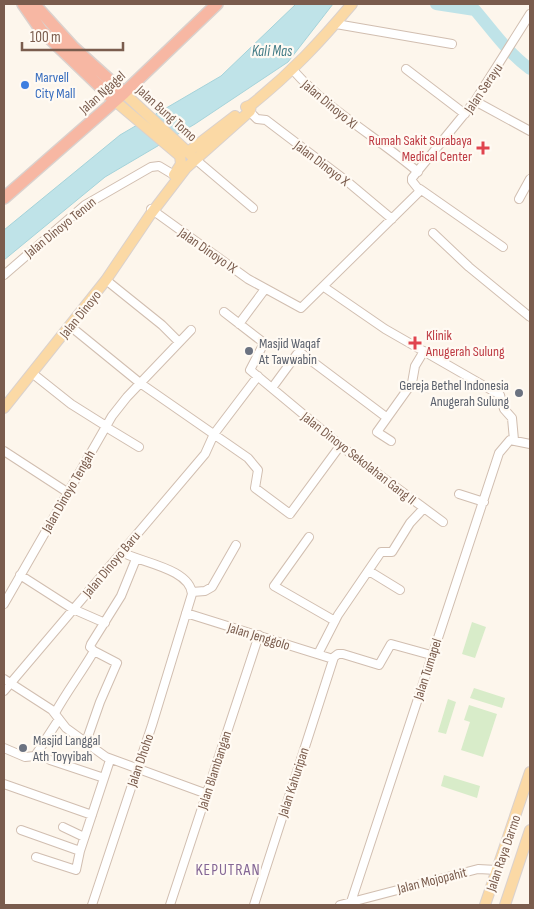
<svg xmlns="http://www.w3.org/2000/svg" width="534" height="909" viewBox="0 0 534 909" font-family="'Sofia Sans Condensed',sans-serif">
	<rect width="100%" height="100%" fill="#fdf6ec"/>
	<path fill="#d8ecc9" d="M472,622L486,627L475,658L462,654Z
		M474,688L505,698L502,708L470,698Z
		M448,699L456,702L446,734L438,732Z
		M469,705L497,714L483,757L461,750L470,722L464,720Z
		M444,775L480,786L477,798L441,786Z"/>
	<path fill="#bfe3e8" stroke="#a5d3da" d="M296,4H333L288,62L195,124L105,177L4,260V230L120,135L221,76Z"/>
	<g fill="none" stroke-linecap="round" stroke-linejoin="round">
		<path stroke="#bfe3e8" stroke-width="12" d="M436,4L475,10C493,31 508,53 530,69"/>
		<g stroke="#d1beb0" stroke-width="10">
			<path id="minor" d="M336,24L452,44
				M406,69L465,114
				M293,70C329,111 377,137 418,172
				M475,101L530,131
				M247,109L257,119L266,120L349,183L392,219
				M195,159L253,208
				M420,189L503,247
				M519,199L530,179
				M151,209L248,279L301,308L420,191L412,181V178L475,101L530,14
				M433,233L469,267L530,317
				M4,275L85,205L151,167L159,166L174,175
				M106,280L162,325L179,342
				M324,287L385,329L500,395L504,409L512,418L514,440
				M224,312L264,343L250,370L351,454L443,522
				M239,324L265,289
				M70,326L140,383L248,458L258,470L255,488L290,514L340,446
				M32,373L71,404L106,426
				M272,388L297,354L301,353L386,417
				M106,427L139,447
				M391,441L377,432L412,383L415,366L424,351
				M4,451L67,492
				M459,494L484,502
				M309,537L274,586L335,621
				M369,571L400,590
				M20,575L73,609L105,623
				M192,592L205,591L212,587L236,545
				M4,604L112,416L127,397L191,330
				M186,613L333,659
				M318,654L338,615L381,552H392L410,523L424,508
				M4,679L52,710L66,728L106,757L207,794
				M4,691L205,454L214,434L258,376
				M55,713C67,691 82,672 94,651L90,647L91,644L121,596L136,559
				M86,742L100,702L117,663L94,651
				M4,748L25,757L35,756L59,719
				M50,760L104,778
				M4,784L92,815
				M63,827L84,837
				M21,830L80,851
				M36,857L76,870L80,851L110,760
				M351,902L499,453L510,440L530,444
				M92,905L152,725L192,594C190,568 138,562 122,552
				M170,905L259,635
				M254,905L334,657L338,654H343L379,665L391,644L431,655
				M340,905L478,869L497,870"/>
		</g>
		<g stroke="#dad1cd" stroke-width="12">
			<path id="major" d="M124,93L193,157
				M115,101L180,156L181,164L174,175
				M246,107L251,105C291,73 319,43 352,4
				M188,152L235,116
				M4,408L106,280L150,215L186,168L250,111L251,105
				M485,905L530,772
				M505,905L530,830"/>
		</g>
		<g stroke="#dad1cd" stroke-width="14">
			<path id="highway" d="M23,4L41,30L115,101
				M34,4L73,47L124,93
				M4,198L124,93L217,4"/>
		</g>
		<use href="#minor" stroke="#fff" stroke-width="8"/>
		<use href="#major" stroke="#fbd9a5" stroke-width="10"/>
		<use href="#highway" stroke="#f7b7a3" stroke-width="11"/>
	</g>
	<circle fill="#3f7fe0" stroke="#fffaf3" stroke-width="2" cx="25" cy="85" r="5"/>
	<g fill="#e0444e" stroke="#fffaf3" stroke-width="2">
		<path d="M480.5 140.5h5v5h5v5h-5v5h-5v-5h-5v-5h5z"/>
		<path d="M412.5 335.5h5v5h5v5h-5v5h-5v-5h-5v-5h5z"/>
	</g>
	<g fill="#6b7280" stroke="#fffaf3" stroke-width="2">
		<circle cx="249" cy="351" r="5"/>
		<circle cx="519" cy="393" r="5"/>
		<circle cx="23" cy="748" r="5"/>
	</g>
	<g text-anchor="middle" stroke-width="4.5" stroke-linejoin="round" paint-order="stroke">
		<g font-size="14" fill="#366cbe" stroke="#fffaf3" text-anchor="start">
			<text x="35" y="82">Marvell<tspan x="35" dy="16">City Mall</tspan></text>
		</g>
		<g font-size="14" fill="#7a5c4d" stroke="#fffaf3">
			<text transform="translate(483 88) rotate(-56)" y="5">Jalan Serayu</text>
			<text transform="translate(102 92) rotate(-42)" y="5">Jalan Ngagel</text>
			<text transform="translate(330 104) rotate(40)" y="5">Jalan Dinoyo XI</text>
			<text transform="translate(167 113) rotate(42)" y="5">Jalan Bung Tomo</text>
			<text transform="translate(322 163) rotate(37)" y="5">Jalan Dinoyo X</text>
			<text transform="translate(60 227) rotate(-39)" y="5">Jalan Dinoyo Tenun</text>
			<text transform="translate(208 250) rotate(35)" y="5">Jalan Dinoyo IX</text>
			<text transform="translate(80 314) rotate(-51)" y="5">Jalan Dinoyo</text>
			<text transform="translate(359 458) rotate(38)" y="5">Jalan Dinoyo Sekolahan Gang II</text>
			<text transform="translate(68 491) rotate(-60)" y="5">Jalan Dinoyo Tengah</text>
			<text transform="translate(111 564) rotate(-50)" y="5">Jalan Dinoyo Baru</text>
			<text transform="translate(259 636) rotate(17)" y="5">Jalan Jenggolo</text>
			<text transform="translate(427 669) rotate(-72)" y="5">Jalan Tumapel</text>
			<text transform="translate(140 760) rotate(-71)" y="5">Jalan Dhoho</text>
			<text transform="translate(214 770) rotate(-72)" y="5">Jalan Blambangan</text>
			<text transform="translate(293 782) rotate(-72)" y="5">Jalan Kahuripan</text>
			<text transform="translate(503 853) rotate(-71)" y="5">Jalan Raya Darmo</text>
			<text transform="translate(432 880) rotate(-14)" y="5">Jalan Mojopahit</text>
		</g>
		<g font-size="14" fill="#be3a42" stroke="#fffaf3" text-anchor="end">
			<text x="472" y="145">Rumah Sakit Surabaya<tspan x="472" dy="16">Medical Center</tspan></text>
			<text x="426" y="340" text-anchor="start">Klinik<tspan x="426" dy="16">Anugerah Sulung</tspan></text>
		</g>
		<g font-size="14" fill="#5b616d" stroke="#fffaf3" text-anchor="start">
			<text x="259" y="348">Masjid Waqaf<tspan x="259" dy="16">At Tawwabin</tspan></text>
			<text x="509" y="390" text-anchor="end">Gereja Bethel Indonesia<tspan x="509" dy="16">Anugerah Sulung</tspan></text>
			<text x="33" y="745">Masjid Langgal<tspan x="33" dy="16">Ath Toyyibah</tspan></text>
		</g>
		<g font-size="15" font-style="italic" fill="#437c86" stroke="#fffaf3">
			<text x="272" y="56">Kali Mas</text>
		</g>
		<g font-size="16" letter-spacing="1" fill="#846695" stroke="#fffaf3">
			<text x="228" y="875">KEPUTRAN</text>
		</g>
	</g>
	<rect width="534" height="909" fill="none" stroke="#7a5c4d" stroke-width="10"/>
	<path d="M22 42v8h101v-8" fill="none" stroke="#7a5c4d" stroke-width="2.5"/>
	<text x="30" y="42" font-size="15" fill="#7a5c4d" stroke="#fffaf3" stroke-width="4" paint-order="stroke">100 m</text>
</svg>
